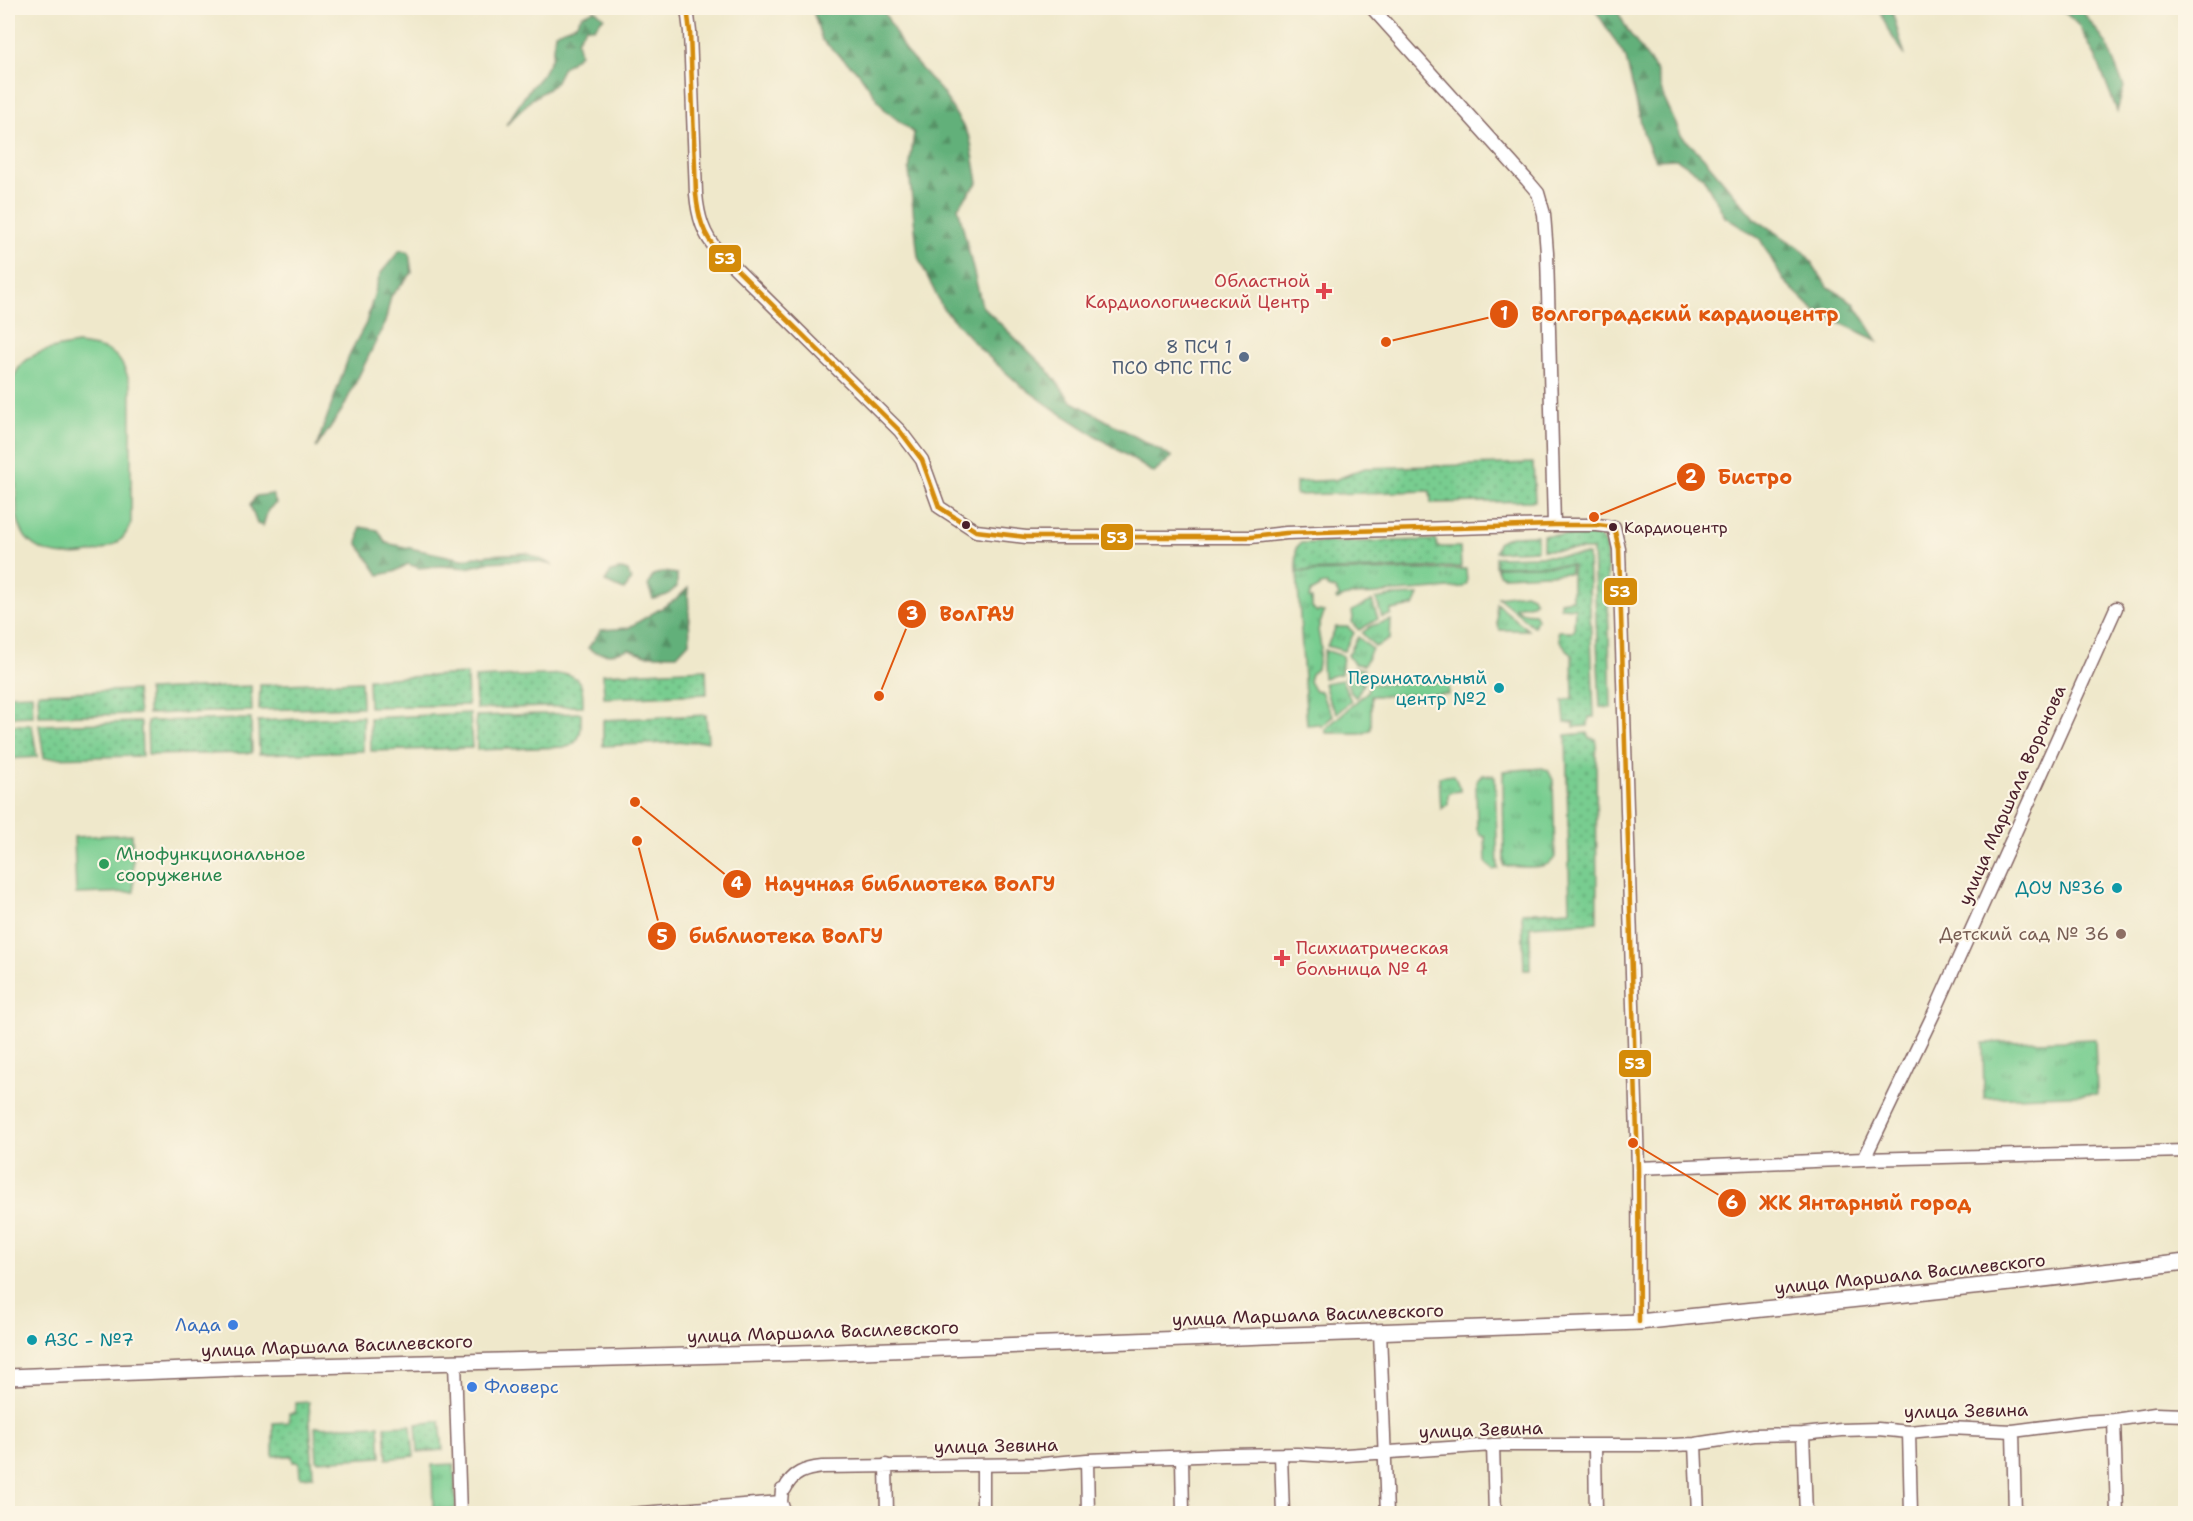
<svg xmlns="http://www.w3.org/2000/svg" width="2193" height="1521" viewBox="0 0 2193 1521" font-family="'Shantell Sans',sans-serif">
	<defs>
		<pattern id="grass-dots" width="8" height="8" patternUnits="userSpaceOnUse" patternTransform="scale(1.5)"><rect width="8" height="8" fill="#78cd90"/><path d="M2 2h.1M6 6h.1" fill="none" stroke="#64a676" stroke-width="1.8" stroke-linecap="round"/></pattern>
		<pattern id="forest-firs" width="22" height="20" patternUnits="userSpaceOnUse" patternTransform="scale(1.5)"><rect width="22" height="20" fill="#62b07a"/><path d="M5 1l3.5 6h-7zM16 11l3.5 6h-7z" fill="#538f64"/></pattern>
		<pattern id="park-tufts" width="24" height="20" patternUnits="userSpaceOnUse" patternTransform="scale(1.5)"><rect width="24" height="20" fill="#78cd90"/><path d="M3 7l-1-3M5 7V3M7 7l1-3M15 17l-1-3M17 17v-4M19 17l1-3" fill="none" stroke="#64a676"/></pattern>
	</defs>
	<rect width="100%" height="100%" fill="#fcf5e5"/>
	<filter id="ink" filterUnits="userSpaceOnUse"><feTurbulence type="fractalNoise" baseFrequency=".0167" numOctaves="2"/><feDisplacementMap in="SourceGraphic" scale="12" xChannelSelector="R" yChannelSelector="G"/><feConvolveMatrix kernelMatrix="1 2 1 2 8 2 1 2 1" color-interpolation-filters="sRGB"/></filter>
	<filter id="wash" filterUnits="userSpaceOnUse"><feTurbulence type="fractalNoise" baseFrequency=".008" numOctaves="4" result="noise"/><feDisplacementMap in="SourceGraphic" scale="24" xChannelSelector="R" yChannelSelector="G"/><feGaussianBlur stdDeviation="1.35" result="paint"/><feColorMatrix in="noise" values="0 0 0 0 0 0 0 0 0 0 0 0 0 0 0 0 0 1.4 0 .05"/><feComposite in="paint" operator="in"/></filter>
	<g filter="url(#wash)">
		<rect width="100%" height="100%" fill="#efe8cb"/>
		<path fill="url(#grass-dots)" stroke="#61765e" stroke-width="1.5" d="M1533,463L1535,501L1431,503L1430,491L1296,495V482L1335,480L1365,468Z
			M1537,535V550L1495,552L1499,541L1511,536Z
			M1543,535H1594C1607,539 1606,551 1607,563L1611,708L1600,707L1593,550H1543Z
			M1436,540L1437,547H1460L1461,567L1297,571L1296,548L1301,543Z
			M1588,555L1594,717H1589L1588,726L1574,727V723L1565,722L1563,701L1573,698L1572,655L1559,640L1558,631H1574L1575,608L1560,607V601L1572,599V565L1495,566V557Z
			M706,669L707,694L604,698L603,674Z
			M467,674L468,705L369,707L368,679Z
			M567,674C584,679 583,692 583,706L476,709L475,678Z
			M361,681L362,707L259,710L260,685Z
			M251,686L252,711L148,714V690Z
			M136,690L139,714L39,716L38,693Z
			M32,694L33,716L8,717V695Z
			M470,713L472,748L371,751L370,718Z
			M581,713C581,728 583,741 567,747L477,750L476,716Z
			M706,715L708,741L603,746V720Z
			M363,716V751L259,754L258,721Z
			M251,719L252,753L148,755L147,721Z
			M141,722L142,756L44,758L39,725Z
			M8,725H32L37,757L8,759Z
			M1588,733L1589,738L1596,739L1597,922L1530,926V970H1524L1522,913L1570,910L1566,735Z
			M309,1402L313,1476L300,1477L299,1462H293L292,1456H273V1423L289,1422V1413H295L296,1403Z
			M440,1421L443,1450L418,1452L416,1424Z
			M379,1425L381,1457L317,1461L315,1427Z
			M411,1425L414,1456L387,1459L385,1426Z"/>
		<path fill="url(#forest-firs)" stroke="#566852" stroke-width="1.5" d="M812,8H882L905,51L943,93L970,138L978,182L958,207L982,306L1047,369L1071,401L1172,457L1154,473L1055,410L1020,385L980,349L942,307L918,257L909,171L914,133L885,110L859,73L822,40Z
			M1594,8H1616L1628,31L1656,70L1663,96L1681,135L1703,157L1755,219L1804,251L1827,286L1854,303L1878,341L1815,311L1783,280L1760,239L1725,217L1703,177L1677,159L1655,160L1644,136L1626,58Z
			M1879,8H1891L1905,56L1888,30Z
			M2060,8H2083V12L2106,43L2124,87L2117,111L2096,57L2078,25Z
			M595,10L604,17L594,28L586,27L577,40L580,54L562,69L554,85L532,99L506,125L528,91L542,75L552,57L555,33L576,24L582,15Z
			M400,250L409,252L412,273L391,296L385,323L342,410L316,448L350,353L366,323L380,274Z
			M272,494L276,503L268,510L263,526L257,524L250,505L256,496Z
			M360,527L378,530L386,543L462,559L489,555L527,553L553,565L527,560L491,562L467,568L441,566L419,568L408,564L394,572L379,575L358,544Z
			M622,569L628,571L631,581L624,590L605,582L611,572Z
			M664,572L677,574V587L667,595L653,599L648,586L653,575Z
			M688,588L690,641L677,655H646L629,649L610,654L594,652L588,648L601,630L628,628L675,600Z"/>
		<path fill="url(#park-tufts)" stroke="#61765e" stroke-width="1.5" d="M1570,565V573L1503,576L1499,574L1496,567Z
			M1466,569L1467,583L1463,587L1383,593C1367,597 1353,591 1337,600L1336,598L1339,596L1336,590L1327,587V584L1320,585V587L1311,592L1309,598L1312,599V608L1317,613L1319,611L1324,612L1318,630L1321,647L1317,669L1311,674L1309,681L1314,690L1321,691L1325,702L1333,716L1321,727L1320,724L1307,725L1297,572Z
			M1525,593L1532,596L1535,602L1532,604L1515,607L1520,612L1534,613L1537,619L1534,627L1498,597Z
			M1419,595L1414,606L1391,610V615L1382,617L1376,599L1392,596Z
			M1372,601L1378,619L1359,630L1352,623L1353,618L1352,611Z
			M1496,603L1528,630H1500L1497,624Z
			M1391,620L1390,639L1375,647L1362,633L1371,626Z
			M1336,627H1348L1354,633L1344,651L1327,646Z
			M1358,637L1372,649L1364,665L1354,664L1348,655Z
			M1325,650L1343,656L1341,674L1323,678L1322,662Z
			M1353,668L1364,669L1363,684L1356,698L1350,691L1345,676L1351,674Z
			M1342,680L1351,701L1337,713L1329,701L1324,683Z
			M1448,682L1449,694L1371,696V729L1364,733H1326L1325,729L1367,692L1369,684Z
			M1542,768L1548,770L1553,780L1555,857C1548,872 1519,866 1504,866L1503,771Z
			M1454,775L1461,791L1451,792L1448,795V804L1441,809L1439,777Z
			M1482,775H1493L1495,777L1498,869L1493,870L1486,862L1485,837L1480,835L1477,829L1476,782Z
			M2095,1039L2097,1094L1984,1098L1983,1043Z
			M454,1464L456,1509L433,1510L432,1465Z"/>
		<path fill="#78cd90" stroke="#61765e" stroke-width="1.5" d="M77,344C112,348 122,353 131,387V523C128,530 125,537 118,542C94,558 46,562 26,538C21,531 19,524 17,516L12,383C20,352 50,349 77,344Z
			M132,834L134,892L76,894L74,837Z"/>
	</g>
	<g filter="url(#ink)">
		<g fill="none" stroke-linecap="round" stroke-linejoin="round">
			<g stroke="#846563" stroke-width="15">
				<path id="minor" d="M687,8L690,32L696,194C698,216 703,235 718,251L900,431L922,460L939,507L976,531L1026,537H1251L1286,533L1554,525H1597L1614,527L1619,549L1638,1168L1639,1322
					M1372,8L1527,180L1538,193L1544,214L1547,253L1554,525
					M1864,1159L1934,1013L2116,608
					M1638,1168L1864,1159L2186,1151
					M1380,1332L1387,1514
					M455,1362L460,1514
					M2114,1420L2117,1514
					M2013,1431L2015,1514
					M1909,1432L1911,1514
					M1803,1434L1806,1514
					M1695,1444L1698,1514
					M1493,1445L1495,1514
					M1595,1447L1596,1514
					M1281,1455L1283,1514
					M1182,1458L1183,1514
					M1087,1460L1088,1514
					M886,1465L887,1514
					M983,1466V1514
					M630,1514L781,1502
					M785,1514L781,1502L782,1490L785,1489C792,1473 805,1469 822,1467L1043,1464L1087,1460L1224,1455L1297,1454L1331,1456L1493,1445H1674L1695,1444L1754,1435L1803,1434L1841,1430L1878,1429L1909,1432L1949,1428L2013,1431L2082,1422L2114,1420L2155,1414L2186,1415"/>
			</g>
			<g stroke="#846563" stroke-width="18">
				<path id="major" d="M8,1377L238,1368L835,1352L1639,1322L2011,1283L2186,1262"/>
			</g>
			<use href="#minor" stroke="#fff" stroke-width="12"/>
			<use href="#major" stroke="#fff" stroke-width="15"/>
			<g stroke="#fcf5e5" stroke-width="9">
				<path id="bus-1" d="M687,8L690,32L696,194C698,216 703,235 718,251L900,431L922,460L939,507L976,531L1026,537H1251L1286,533L1554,525H1597L1614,527L1619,549L1638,1168L1639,1322"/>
			</g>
			<use href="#bus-1" stroke="#d48b09" stroke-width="4.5"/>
		</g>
	</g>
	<g fill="#e0444e" stroke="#fcf5e5" stroke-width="2">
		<path d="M1321 282h6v6h6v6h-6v6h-6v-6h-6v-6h6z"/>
		<path d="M1279 949h6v6h6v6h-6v6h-6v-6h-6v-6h6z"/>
	</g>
	<circle fill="#5c6f8a" stroke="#fcf5e5" stroke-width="2" cx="1244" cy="357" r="6"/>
	<g fill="#4a1f2b" stroke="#fcf5e5" stroke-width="2">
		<circle cx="966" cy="525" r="5"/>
		<circle cx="1613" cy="527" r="5"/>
	</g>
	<g fill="#0f9aa8" stroke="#fcf5e5" stroke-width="2">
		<circle cx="1499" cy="688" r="6"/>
		<circle cx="2117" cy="888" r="6"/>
		<circle cx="32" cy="1340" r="6"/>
	</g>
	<circle fill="#2e9e5b" stroke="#fcf5e5" stroke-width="2" cx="104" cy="864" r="6"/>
	<circle fill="#8d6e63" stroke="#fcf5e5" stroke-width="2" cx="2121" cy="934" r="6"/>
	<g fill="#3f7fe0" stroke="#fcf5e5" stroke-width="2">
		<circle cx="233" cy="1325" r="6"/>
		<circle cx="472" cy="1387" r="6"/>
	</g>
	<g text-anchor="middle" stroke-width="4.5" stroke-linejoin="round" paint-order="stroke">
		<g font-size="16" fill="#4a1f2b" stroke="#fcf5e5" text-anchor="start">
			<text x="1624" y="533">Кардиоцентр</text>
		</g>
		<g font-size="18" fill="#be3a42" stroke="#fcf5e5" text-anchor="end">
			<text x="1310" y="287">Областной<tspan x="1310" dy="21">Кардиологический Центр</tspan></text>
			<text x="1296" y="954" text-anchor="start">Психиатрическая<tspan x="1296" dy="21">больница № 4</tspan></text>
		</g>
		<g font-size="18" fill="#4e5e75" stroke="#fcf5e5" text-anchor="end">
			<text x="1232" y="353">8 ПСЧ 1<tspan x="1232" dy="21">ПСО ФПС ГПС</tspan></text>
		</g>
		<g font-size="18" fill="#0d838f" stroke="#fcf5e5" text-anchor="end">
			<text x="1487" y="684">Перинатальный<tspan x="1487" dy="21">центр №2</tspan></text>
			<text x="2105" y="894">ДОУ №36</text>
			<text x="44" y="1346" text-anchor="start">АЗС - №7</text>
		</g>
		<g font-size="18" fill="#4a1f2b" stroke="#fcf5e5">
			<text transform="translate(2012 795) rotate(-66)" y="6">улица Маршала Воронова</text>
			<text transform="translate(1910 1274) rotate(-6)" y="6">улица Маршала Василевского</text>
			<text transform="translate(1308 1315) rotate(-2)" y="6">улица Маршала Василевского</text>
			<text transform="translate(823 1332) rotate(-2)" y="6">улица Маршала Василевского</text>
			<text transform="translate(337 1346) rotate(-2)" y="6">улица Маршала Василевского</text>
			<text transform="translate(1966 1411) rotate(-1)" y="6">улица Зевина</text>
			<text transform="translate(1481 1430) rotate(-2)" y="6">улица Зевина</text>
			<text transform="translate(996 1446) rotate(-1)" y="6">улица Зевина</text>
		</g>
		<g font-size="18" fill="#27864d" stroke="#fcf5e5" text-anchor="start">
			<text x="116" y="860">Мнофункциональное<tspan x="116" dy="21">сооружение</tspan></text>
		</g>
		<g font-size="18" fill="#785e54" stroke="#fcf5e5" text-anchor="end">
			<text x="2109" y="940">Детский сад № 36</text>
		</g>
		<g font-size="18" fill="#366cbe" stroke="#fcf5e5" text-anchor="end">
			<text x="221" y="1331">Лада</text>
			<text x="484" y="1393" text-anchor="start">Фловерс</text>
		</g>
	</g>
	<path fill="none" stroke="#e0560e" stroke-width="2" d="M1386 342L1504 314M1594 517L1691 477M879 696L912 614M635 802L737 884M637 841L662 936M1633 1143L1732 1203"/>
	<g fill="#e0560e" stroke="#fcf5e5" stroke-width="2">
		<circle cx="1386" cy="342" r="6"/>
		<circle cx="1594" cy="517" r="6"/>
		<circle cx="879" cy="696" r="6"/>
		<circle cx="635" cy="802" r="6"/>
		<circle cx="637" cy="841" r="6"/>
		<circle cx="1633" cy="1143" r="6"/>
		<circle cx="1504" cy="314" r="15"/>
		<circle cx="1691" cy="477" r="15"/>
		<circle cx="912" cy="614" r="15"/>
		<circle cx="737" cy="884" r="15"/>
		<circle cx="662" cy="936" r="15"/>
		<circle cx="1732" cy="1203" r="15"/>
	</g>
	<g font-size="18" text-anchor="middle" font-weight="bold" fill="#fff">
		<text x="1504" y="320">1</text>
		<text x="1691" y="483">2</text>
		<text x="912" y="620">3</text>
		<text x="737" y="890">4</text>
		<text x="662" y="943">5</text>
		<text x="1732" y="1209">6</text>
	</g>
	<g font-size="20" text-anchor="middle" font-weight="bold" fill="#e0560e" stroke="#fcf5e5" stroke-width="4.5" stroke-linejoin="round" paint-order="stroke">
		<text x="1685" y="321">Волгоградский кардиоцентр</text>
		<text x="1755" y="484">Бистро</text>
		<text x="977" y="621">ВолГАУ</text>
		<text x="910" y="891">Научная библиотека ВолГУ</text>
		<text x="786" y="943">библиотека ВолГУ</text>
		<text x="1865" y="1210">ЖК Янтарный город</text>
	</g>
	<g stroke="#fcf5e5" stroke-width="2">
		<rect x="708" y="244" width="34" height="29" rx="6" fill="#d48b09"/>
		<rect x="1100" y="523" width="34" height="28" rx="6" fill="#d48b09"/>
		<rect x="1603" y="577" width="35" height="29" rx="6" fill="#d48b09"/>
		<rect x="1618" y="1049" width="34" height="29" rx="6" fill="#d48b09"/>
	</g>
	<g font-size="16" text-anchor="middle" font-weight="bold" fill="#fff">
		<text x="725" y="264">53</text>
		<text x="1117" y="543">53</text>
		<text x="1620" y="597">53</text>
		<text x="1635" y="1069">53</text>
	</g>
	<rect width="2193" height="1521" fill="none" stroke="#fcf5e5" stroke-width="30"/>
</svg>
